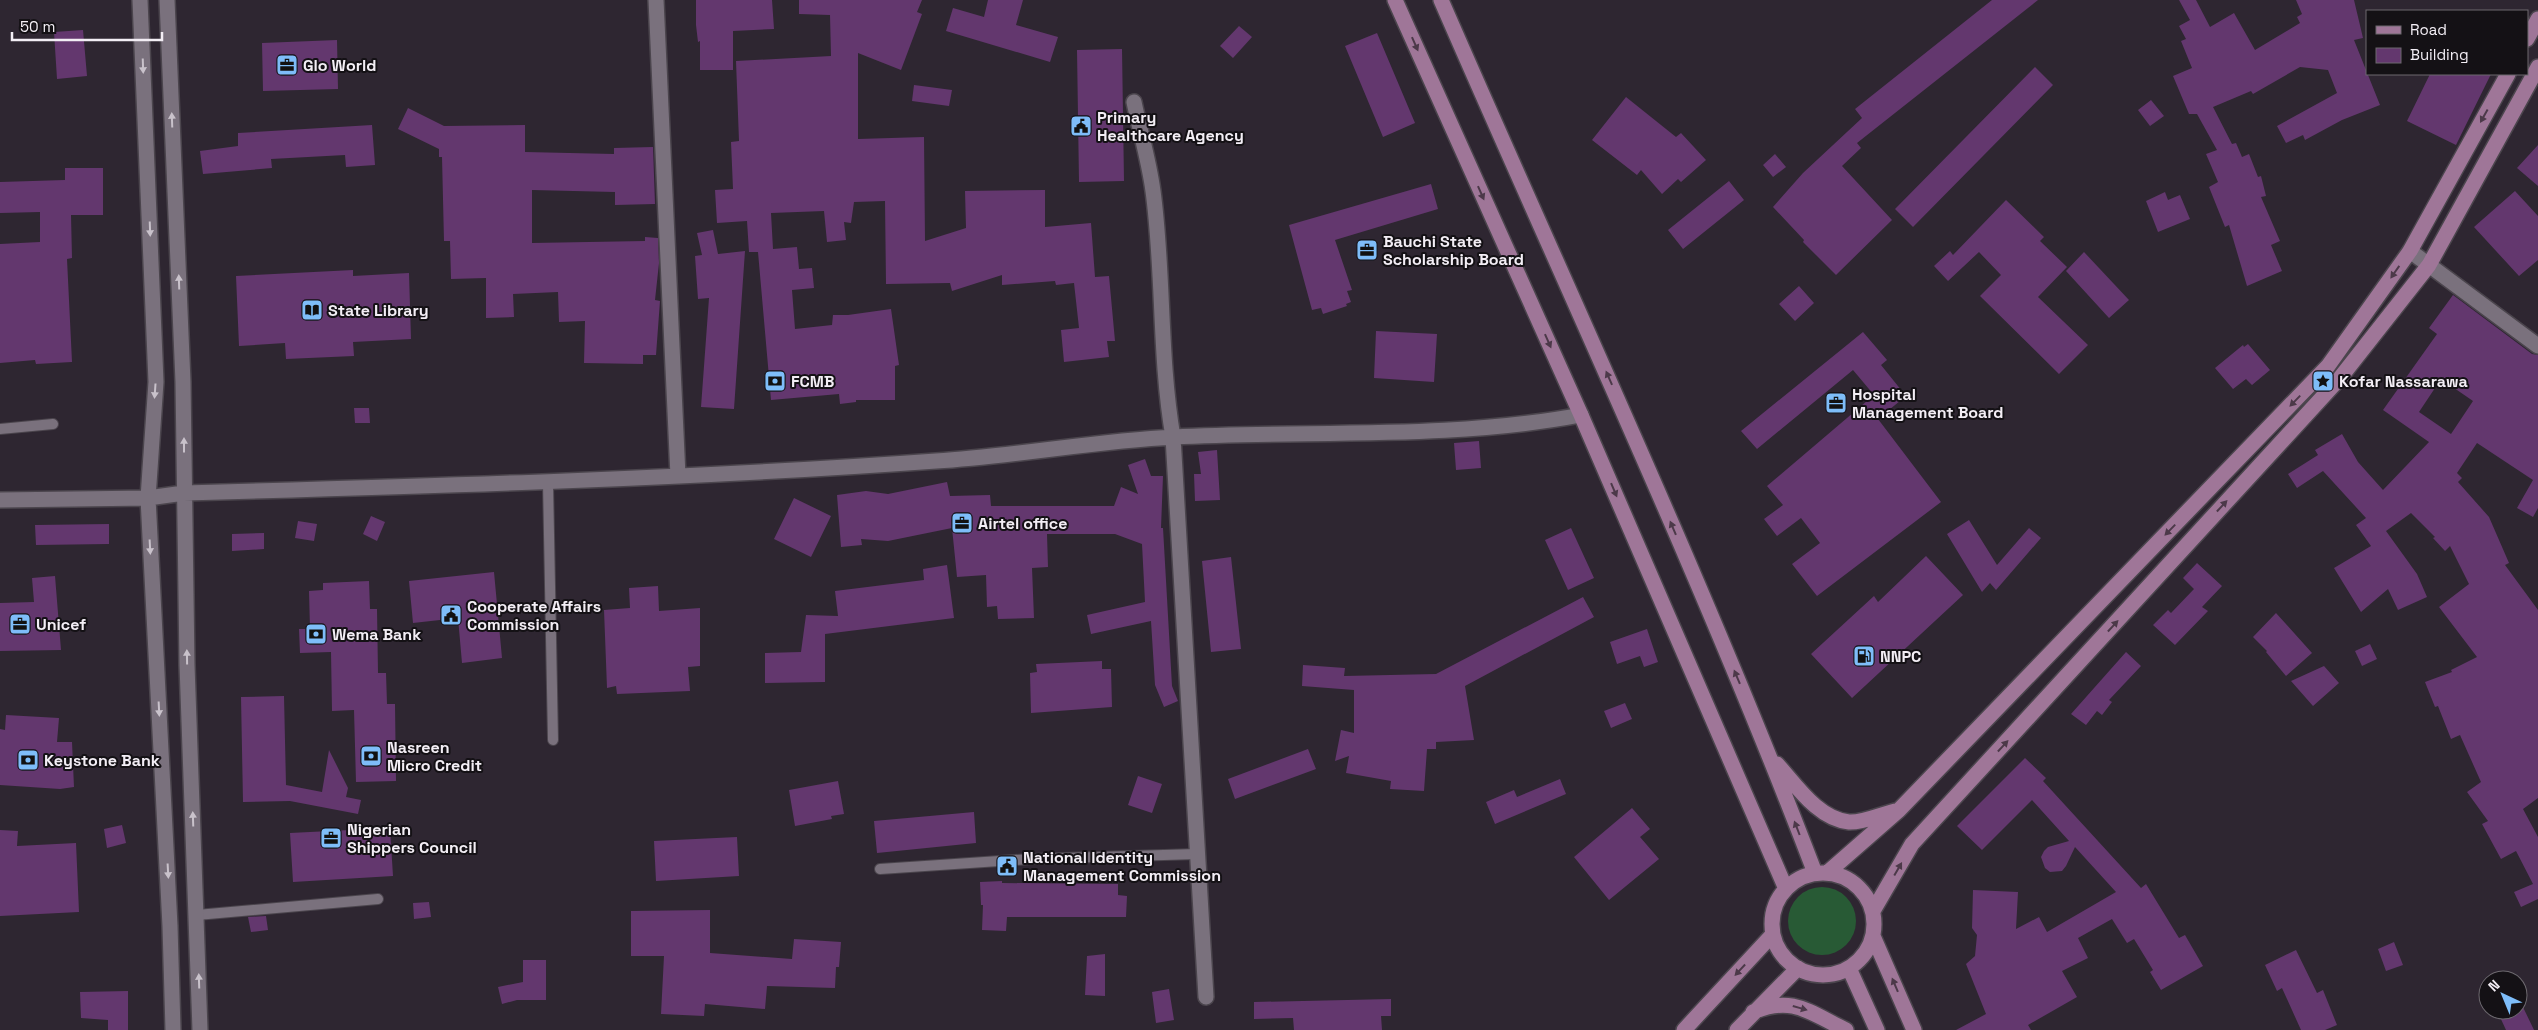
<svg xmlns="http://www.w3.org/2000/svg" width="2538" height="1030" viewBox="0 0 2538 1030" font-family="'Space Grotesk',sans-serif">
	<rect width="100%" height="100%" fill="#2e2631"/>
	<path fill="#285a35" d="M1788 921a34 34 0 1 1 68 0a34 34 0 1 1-68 0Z"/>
	<path fill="#63376e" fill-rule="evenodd" d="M696,0H772L774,29L733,31V70H700V41L698,42L696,25Z
		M799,0H922L917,12L922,14L901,70L858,53V139L924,137L925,241L966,228L965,191L1045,190V227L1091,223L1095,277L1109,276L1115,341H1107L1109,357L1064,362L1061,330L1079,328L1074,283L1056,285L1055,281L1002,285V275L952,291L950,283L886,284L885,201L854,202L851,223L844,222L846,240L827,242L824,211L771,213L773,249L797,247L799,269L812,268L814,288L792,290L795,329L832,325L833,315H848L891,309L899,365L895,366V400H856V402L840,404L839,394L771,400L758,252H749L747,221L717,223L715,190L733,189L731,142L739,141L736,61L831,56L830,15L799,14Z
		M988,0H1023L1016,25L1058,37L1050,62L946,31L953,8L984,17Z
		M1992,0H2038L1857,143L1861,148L1842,166L1892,220L1836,275L1803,242L1804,240L1773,207L1803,173L1862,118L1855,109Z
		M2179,0H2196L2210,27L2234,13L2255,50L2300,23L2297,17L2302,14L2296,0H2354L2363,38L2354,40L2380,105L2342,120L2305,140L2303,135L2286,143L2277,126L2337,93L2328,70L2300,67L2253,94L2251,91L2213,107L2232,144L2236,143L2242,157L2249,154L2258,177L2261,176L2266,196L2261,197L2280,241L2271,245L2282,271L2247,286L2229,225L2225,227L2209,187L2218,182L2206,154L2217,150L2197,114H2189L2173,76L2192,68L2181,41L2186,39L2179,26L2190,20Z
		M1239,26L1252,37L1233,58L1220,46Z
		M83,30L87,76L57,79L54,32Z
		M1377,33L1415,123L1383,137L1345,46Z
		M337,40L338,89L263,91L262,43Z
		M1122,49L1124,181L1079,182L1077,50Z
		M2035,67L2053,85L1913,227L1895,209Z
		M2430,74H2491L2456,145L2407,121Z
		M914,85L952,90L949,106L912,101Z
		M1626,97L1676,137L1681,133L1706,160L1681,182L1678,179L1662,194L1641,170L1637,175L1592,140Z
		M2151,100L2164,116L2150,126L2138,110Z
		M408,108L444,126L525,125V152L614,154V148L653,147L655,204L615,205V192L532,190V243L645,241V237L658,238L659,263L655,300L660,301L656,355H643V364L584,363L585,321L559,322L558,292L513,294L514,317L486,318V278L451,279L450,241H444L442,157H439V149L398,129Z
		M372,125L375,165L346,167L345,155L271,159L272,168L203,174L200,151L238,146V133Z
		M2538,145V186L2517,168Z
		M1775,154L1786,167L1773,177L1763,165Z
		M65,168H103V215H71L72,258L67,259L72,362L36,364L35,360L0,363V244L40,242V212L0,213V182L65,180Z
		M1729,181L1744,200L1683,249L1668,230Z
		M1431,184L1438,209L1335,240L1352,290L1347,291L1351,302L1346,304L1347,306L1323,314L1321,308L1312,310L1289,225Z
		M2515,191L2538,216V260L2519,276L2474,227Z
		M2165,192L2168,200L2180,195L2190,219L2158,232L2146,201Z
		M2006,200L2044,237L2040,241L2067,267L2038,297L2088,345L2059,374L1980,296L2001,275L1979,252L1948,281L1934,266L1950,251L1953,255Z
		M713,230L718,254L745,251L734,409L701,407L709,298L698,299L695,256L702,255L697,233Z
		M2084,252L2129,300L2109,318L2066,271Z
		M353,270V276L409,273L411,339L353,342L354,356L286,359L285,343L239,346L236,276Z
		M1799,286L1814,303L1795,321L1779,304Z
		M2453,295L2532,354L2538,355V508L2533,517L2517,508L2533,480L2477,443L2457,473L2462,478L2458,482L2489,517L2509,563L2505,565L2538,610V798L2523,809L2538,837V899L2521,907L2514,892L2533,884L2516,851L2501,859L2482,824L2488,821L2467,792L2481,782L2460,735L2451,739L2438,706L2435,707L2425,682L2452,672L2451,670L2477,657L2439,607L2469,584L2450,546L2445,551L2433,538L2435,537L2411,513L2386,531L2417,574L2427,597L2398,610L2388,589L2361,612L2334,568L2371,546L2356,525L2366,518L2323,471L2297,488L2288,474L2318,455L2315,450L2342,434L2358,462L2383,490L2429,442L2383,410L2437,334L2429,328ZM2441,379L2473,401L2451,434L2419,412Z
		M1376,331L1437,334L1434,382L1374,378Z
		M1863,332L1887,360L1881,365L1906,396L1878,419L1941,502L1817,596L1792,564L1820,543L1801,518L1777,536L1764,519L1783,505L1767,486L1874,395L1853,370L1757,449L1741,431Z
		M2248,344L2270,370L2252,385L2246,379L2233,389L2215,368L2243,345L2244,347Z
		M354,408H369L370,423H355Z
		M1479,441L1481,468L1456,470L1454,443Z
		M1217,450L1220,500L1195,501L1194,474H1201L1198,452Z
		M1145,459L1151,476H1163L1161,528H1163L1172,686L1178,701L1164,707L1155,685L1151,621L1091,634L1087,615L1145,602L1142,544L1115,534H1047L1048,567L1032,568L1034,618L998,619L997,606L987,607L986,575L957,577L952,528L888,541L861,539L862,545L841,547L837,495L866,491L888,494L947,482L950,496L990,495L991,506H1114L1121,487L1138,494L1128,465Z
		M794,498L831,516L811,557L774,539Z
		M371,516L385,522L377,541L363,534Z
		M1969,520L1997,565L2029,528L2041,538L1996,590L1990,583L1982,592L1947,534Z
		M298,521L317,524L314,541L295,538Z
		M109,524V544L36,545L35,525Z
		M1571,528L1594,578L1568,590L1545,540Z
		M264,533V549L232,551V534Z
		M1926,556L1963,595L1852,698L1811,654L1874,596L1878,602Z
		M1231,557L1241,649L1211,652L1202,561Z
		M2197,563L2222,586L2202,607L2208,611L2175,645L2153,625L2168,610L2171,613L2194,589L2183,578Z
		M947,565L954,618L825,634V682L765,683V653L801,652L806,615L838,616L835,591L924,580L923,569Z
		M494,572L502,658L462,663L458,618L413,623L409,581Z
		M55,576L61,650L0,651V603L34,602L32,578Z
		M369,581L370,609H377L378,673H386L387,704H395L396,781L356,782L354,710L332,711L331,652L300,653L299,629H310L309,591L323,590V583Z
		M658,586L659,611L700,608V666L688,667L690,691L617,694L616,686L607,688L604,610L630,608L629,588Z
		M1583,597L1594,617L1465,686L1474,740L1436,742V749H1427L1424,791L1390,789L1391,781L1346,773L1349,756L1335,761L1341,730L1354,733V690L1302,686L1303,665L1345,668L1344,676L1436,674Z
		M2276,613L2312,653L2286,676L2266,652L2267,651L2253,637Z
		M1647,629L1658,662L1644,667L1640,656L1617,664L1610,642Z
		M2370,644L2377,659L2362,666L2355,651Z
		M2126,652L2141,666L2109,700L2112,702L2102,715L2097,711L2086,725L2071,714Z
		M1102,661V669H1111L1112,707L1031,713L1030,673L1037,672L1036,664Z
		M2324,666L2339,683L2313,706L2291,681Z
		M284,696L286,785L322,792L329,750L348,788L346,797L361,800L358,814L290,801L243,802L241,697Z
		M1625,703L1632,719L1611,728L1604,711Z
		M6,715L59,718L57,742H72L74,787L60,789L0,785V729L5,730Z
		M1308,749L1316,769L1235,799L1228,779Z
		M2025,758L2046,778L2043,781L2141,888L2146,884L2179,938L2185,935L2203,966L2161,990L2150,972L2153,970L2134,939L2127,943L2112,919L2078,938L2088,958L2062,971L2077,997L2028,1025L2031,1030H1956L1986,1014L1966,964L1975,956L1977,935L1972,928L1973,890L2018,892L2016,929L2039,917L2047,932L2116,892L2075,847L2066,866L2062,871L2050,872L2045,868L2041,857L2044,851L2048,847L2069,841L2032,800L1982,850L1957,826Z
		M1138,776L1162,784L1152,813L1128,805Z
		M1560,779L1566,794L1495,824L1486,802L1514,790L1517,797Z
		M838,781L844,814L831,816L832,819L795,826L789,790Z
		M1632,808L1650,829L1640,837L1659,859L1609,900L1574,857Z
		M974,812L976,843L877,853L874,821Z
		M122,825L126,843L107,848L104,829Z
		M390,828L393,876L293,882L290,833Z
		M0,830L18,831L17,846L76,843L79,912L0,916Z
		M737,837L739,876L656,881L654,841Z
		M1002,881V883L1118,884V895L1127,896L1126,917H1007L1006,931L982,930L983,905H981L980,882Z
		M429,902L431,917L414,919L413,903Z
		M710,910V953L792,959L794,939L841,942L839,967H836L835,988L767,986L765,1009L705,1004L704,1016L661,1014L664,956H631V911Z
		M266,916L268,930L251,932L248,917Z
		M2394,942L2403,965L2386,971L2378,949Z
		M2296,950L2317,993L2323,990L2337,1025L2325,1030H2301L2282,988L2277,991L2265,965Z
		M1105,954V996L1085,995L1087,956Z
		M523,960H546V1000H517L502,1004L498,987L523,982Z
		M1169,989L1174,1020L1156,1023L1152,992Z
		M128,991V1030H108V1020L81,1018L80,992Z
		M1391,999V1016H1381L1382,1030H1294L1293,1018L1254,1019V1002Z
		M2522,1005L2534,1030H2506L2500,1017L2513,1010H2518Z"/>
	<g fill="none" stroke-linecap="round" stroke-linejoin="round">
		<g stroke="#4b454d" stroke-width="12">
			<path id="lane" d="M0,429L53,424
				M548,483L553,740
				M880,869L1031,859L1197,854
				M197,915L378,899"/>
		</g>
		<g stroke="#4b454d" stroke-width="18">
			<path id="street" d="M140,0L156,382L148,498L170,926L173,1030
				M167,0L183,382L187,665L200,1030
				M656,0L678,476
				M1134,102C1140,131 1149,161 1153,191C1164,272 1159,356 1173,437L1206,997
				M2410,251L2538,346
				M0,500L148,498L184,493C435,486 686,479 936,461C1016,456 1095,441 1174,437C1310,430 1447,440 1581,415"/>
		</g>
		<g stroke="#4b454d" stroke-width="18">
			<path id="secondary" d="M1395,0L1581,415L1786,889
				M1441,0C1567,290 1702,577 1815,873
				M2527,39L2538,19
				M1777,764C1796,785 1818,819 1849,822C1862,823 1882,814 1895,811
				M1827,873L1899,810L2328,366L2410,251L2508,74
				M1772 924a51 51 0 1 1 102 0a51 51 0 1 1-102 0Z
				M1873,911L1912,844L2340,378L2429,265L2538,67
				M1873,936L1914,1030
				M1849,968L1877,1030
				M1753,1012C1793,995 1810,1013 1846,1030
				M1684,1030L1773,934
				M1737,1030L1798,968"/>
		</g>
		<use href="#lane" stroke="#7a717d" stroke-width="10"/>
		<use href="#street" stroke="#7a717d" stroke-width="15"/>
		<use href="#secondary" stroke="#9f7698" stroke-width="15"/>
	</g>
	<defs><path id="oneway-solid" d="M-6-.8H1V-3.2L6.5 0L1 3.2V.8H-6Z" transform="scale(1.25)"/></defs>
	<g fill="#4c3949">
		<use href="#oneway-solid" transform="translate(1415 44) rotate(66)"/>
		<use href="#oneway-solid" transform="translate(2484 116) rotate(119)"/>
		<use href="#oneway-solid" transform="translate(1481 193) rotate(66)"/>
		<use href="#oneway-solid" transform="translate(2395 272) rotate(125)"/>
		<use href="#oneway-solid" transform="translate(1548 341) rotate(66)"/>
		<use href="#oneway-solid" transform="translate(1609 378) rotate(-114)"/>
		<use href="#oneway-solid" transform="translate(2295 401) rotate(134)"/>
		<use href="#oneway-solid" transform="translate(1614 490) rotate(67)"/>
		<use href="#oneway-solid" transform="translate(2222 506) rotate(-47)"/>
		<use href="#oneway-solid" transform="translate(1673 528) rotate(-113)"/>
		<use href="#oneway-solid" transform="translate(2170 530) rotate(134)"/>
		<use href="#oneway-solid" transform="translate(2113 626) rotate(-47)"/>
		<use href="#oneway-solid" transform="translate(1737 677) rotate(-113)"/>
		<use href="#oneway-solid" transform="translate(2003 746) rotate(-47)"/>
		<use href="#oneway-solid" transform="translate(1797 828) rotate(-111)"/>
		<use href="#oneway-solid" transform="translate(1898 869) rotate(-60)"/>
		<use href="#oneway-solid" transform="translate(1740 970) rotate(133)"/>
		<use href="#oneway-solid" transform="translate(1895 985) rotate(-113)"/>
		<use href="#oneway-solid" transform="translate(1800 1008) rotate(16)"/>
	</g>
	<g fill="#c9c2cb">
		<use href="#oneway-solid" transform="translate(143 66) rotate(88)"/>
		<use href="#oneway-solid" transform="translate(172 120) rotate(-92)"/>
		<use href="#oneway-solid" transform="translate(150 229) rotate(88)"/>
		<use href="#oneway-solid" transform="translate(179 282) rotate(-92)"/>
		<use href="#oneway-solid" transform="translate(155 391) rotate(94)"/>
		<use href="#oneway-solid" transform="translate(184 445) rotate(-90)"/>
		<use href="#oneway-solid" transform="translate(150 547) rotate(87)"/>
		<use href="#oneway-solid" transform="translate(187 657) rotate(-91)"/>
		<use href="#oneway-solid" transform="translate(159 709) rotate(87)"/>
		<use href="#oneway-solid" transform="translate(193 819) rotate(-92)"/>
		<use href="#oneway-solid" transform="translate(168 871) rotate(87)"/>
		<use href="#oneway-solid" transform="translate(199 981) rotate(-92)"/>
	</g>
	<defs>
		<g id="office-square" transform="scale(1.125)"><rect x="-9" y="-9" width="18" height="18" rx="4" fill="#7ebdf9" stroke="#141115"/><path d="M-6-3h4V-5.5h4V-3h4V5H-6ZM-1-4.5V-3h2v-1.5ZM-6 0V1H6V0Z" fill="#111"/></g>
		<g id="civic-square" transform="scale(1.125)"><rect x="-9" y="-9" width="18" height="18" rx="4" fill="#7ebdf9" stroke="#141115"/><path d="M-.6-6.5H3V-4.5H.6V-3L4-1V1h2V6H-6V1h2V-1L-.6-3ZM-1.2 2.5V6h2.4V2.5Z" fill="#111"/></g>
		<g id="library-square" transform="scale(1.125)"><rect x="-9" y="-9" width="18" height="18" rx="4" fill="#7ebdf9" stroke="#141115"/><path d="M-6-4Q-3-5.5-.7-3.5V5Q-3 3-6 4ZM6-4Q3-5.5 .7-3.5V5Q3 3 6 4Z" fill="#111"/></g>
		<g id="bank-square" transform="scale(1.125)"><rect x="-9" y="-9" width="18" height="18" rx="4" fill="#7ebdf9" stroke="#141115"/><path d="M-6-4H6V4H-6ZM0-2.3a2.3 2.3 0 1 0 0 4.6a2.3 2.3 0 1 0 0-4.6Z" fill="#111"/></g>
		<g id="sight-square" transform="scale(1.125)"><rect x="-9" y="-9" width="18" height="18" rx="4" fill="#7ebdf9" stroke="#141115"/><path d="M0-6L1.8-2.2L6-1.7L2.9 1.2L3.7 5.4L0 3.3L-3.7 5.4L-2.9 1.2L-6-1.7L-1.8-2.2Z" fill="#111"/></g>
		<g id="fuel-square" transform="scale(1.125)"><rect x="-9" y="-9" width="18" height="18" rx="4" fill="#7ebdf9" stroke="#141115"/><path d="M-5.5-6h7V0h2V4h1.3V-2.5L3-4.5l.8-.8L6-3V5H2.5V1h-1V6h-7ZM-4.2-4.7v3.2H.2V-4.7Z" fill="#111"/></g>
	</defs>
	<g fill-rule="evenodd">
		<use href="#office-square" x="287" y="65"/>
		<use href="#civic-square" x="1081" y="126"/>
		<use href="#office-square" x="1367" y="250"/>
		<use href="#library-square" x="312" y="310"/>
		<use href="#bank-square" x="775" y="381"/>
		<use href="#sight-square" x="2323" y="381"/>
		<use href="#office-square" x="1836" y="403"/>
		<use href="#office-square" x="962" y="523"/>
		<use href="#civic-square" x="451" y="615"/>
		<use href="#office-square" x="20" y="624"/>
		<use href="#bank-square" x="316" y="634"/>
		<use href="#fuel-square" x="1864" y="656"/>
		<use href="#bank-square" x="371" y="756"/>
		<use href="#bank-square" x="28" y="760"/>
		<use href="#office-square" x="331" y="838"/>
		<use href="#civic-square" x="1007" y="866"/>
	</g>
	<g text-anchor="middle" stroke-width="4" stroke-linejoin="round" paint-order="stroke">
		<g font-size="16" font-weight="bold" fill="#f3eef5" stroke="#141115" text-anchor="start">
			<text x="303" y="71">Glo World</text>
			<text x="1097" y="123">Primary<tspan x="1097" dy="18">Healthcare Agency</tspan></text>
			<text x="1383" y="247">Bauchi State<tspan x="1383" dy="18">Scholarship Board</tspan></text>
			<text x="328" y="316">State Library</text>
			<text x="791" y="387">FCMB</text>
			<text x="2339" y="387">Kofar Nassarawa</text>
			<text x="1852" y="400">Hospital<tspan x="1852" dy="18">Management Board</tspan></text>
			<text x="978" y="529">Airtel office</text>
			<text x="467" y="612">Cooperate Affairs<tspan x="467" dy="18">Commission</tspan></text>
			<text x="36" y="630">Unicef</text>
			<text x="332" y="640">Wema Bank</text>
			<text x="1880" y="662">NNPC</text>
			<text x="387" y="753">Nasreen<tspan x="387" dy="18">Micro Credit</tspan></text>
			<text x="44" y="766">Keystone Bank</text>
			<text x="347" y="835">Nigerian<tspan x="347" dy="18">Shippers Council</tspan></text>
			<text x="1023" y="863">National Identity<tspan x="1023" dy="18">Management Commission</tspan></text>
		</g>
	</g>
	<rect x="2366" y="10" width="162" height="65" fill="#141115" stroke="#6d696f"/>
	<rect x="2376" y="26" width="25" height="8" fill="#9f7698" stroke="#6d696f"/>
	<text x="2410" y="35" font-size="15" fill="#f3eef5">Road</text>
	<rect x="2376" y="48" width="25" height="15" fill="#63376e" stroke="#6d696f"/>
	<text x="2410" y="60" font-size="15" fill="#f3eef5">Building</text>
	<g transform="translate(2503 995) rotate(316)"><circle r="24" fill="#141115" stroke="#6d696f"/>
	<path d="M0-4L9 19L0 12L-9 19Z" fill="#7ebdf9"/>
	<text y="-8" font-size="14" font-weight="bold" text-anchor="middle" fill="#f3eef5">N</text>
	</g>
	<path d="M12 32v8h150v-8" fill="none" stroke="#f3eef5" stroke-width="2.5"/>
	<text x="20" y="32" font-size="15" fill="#f3eef5" stroke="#141115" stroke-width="4" paint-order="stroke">50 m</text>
</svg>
